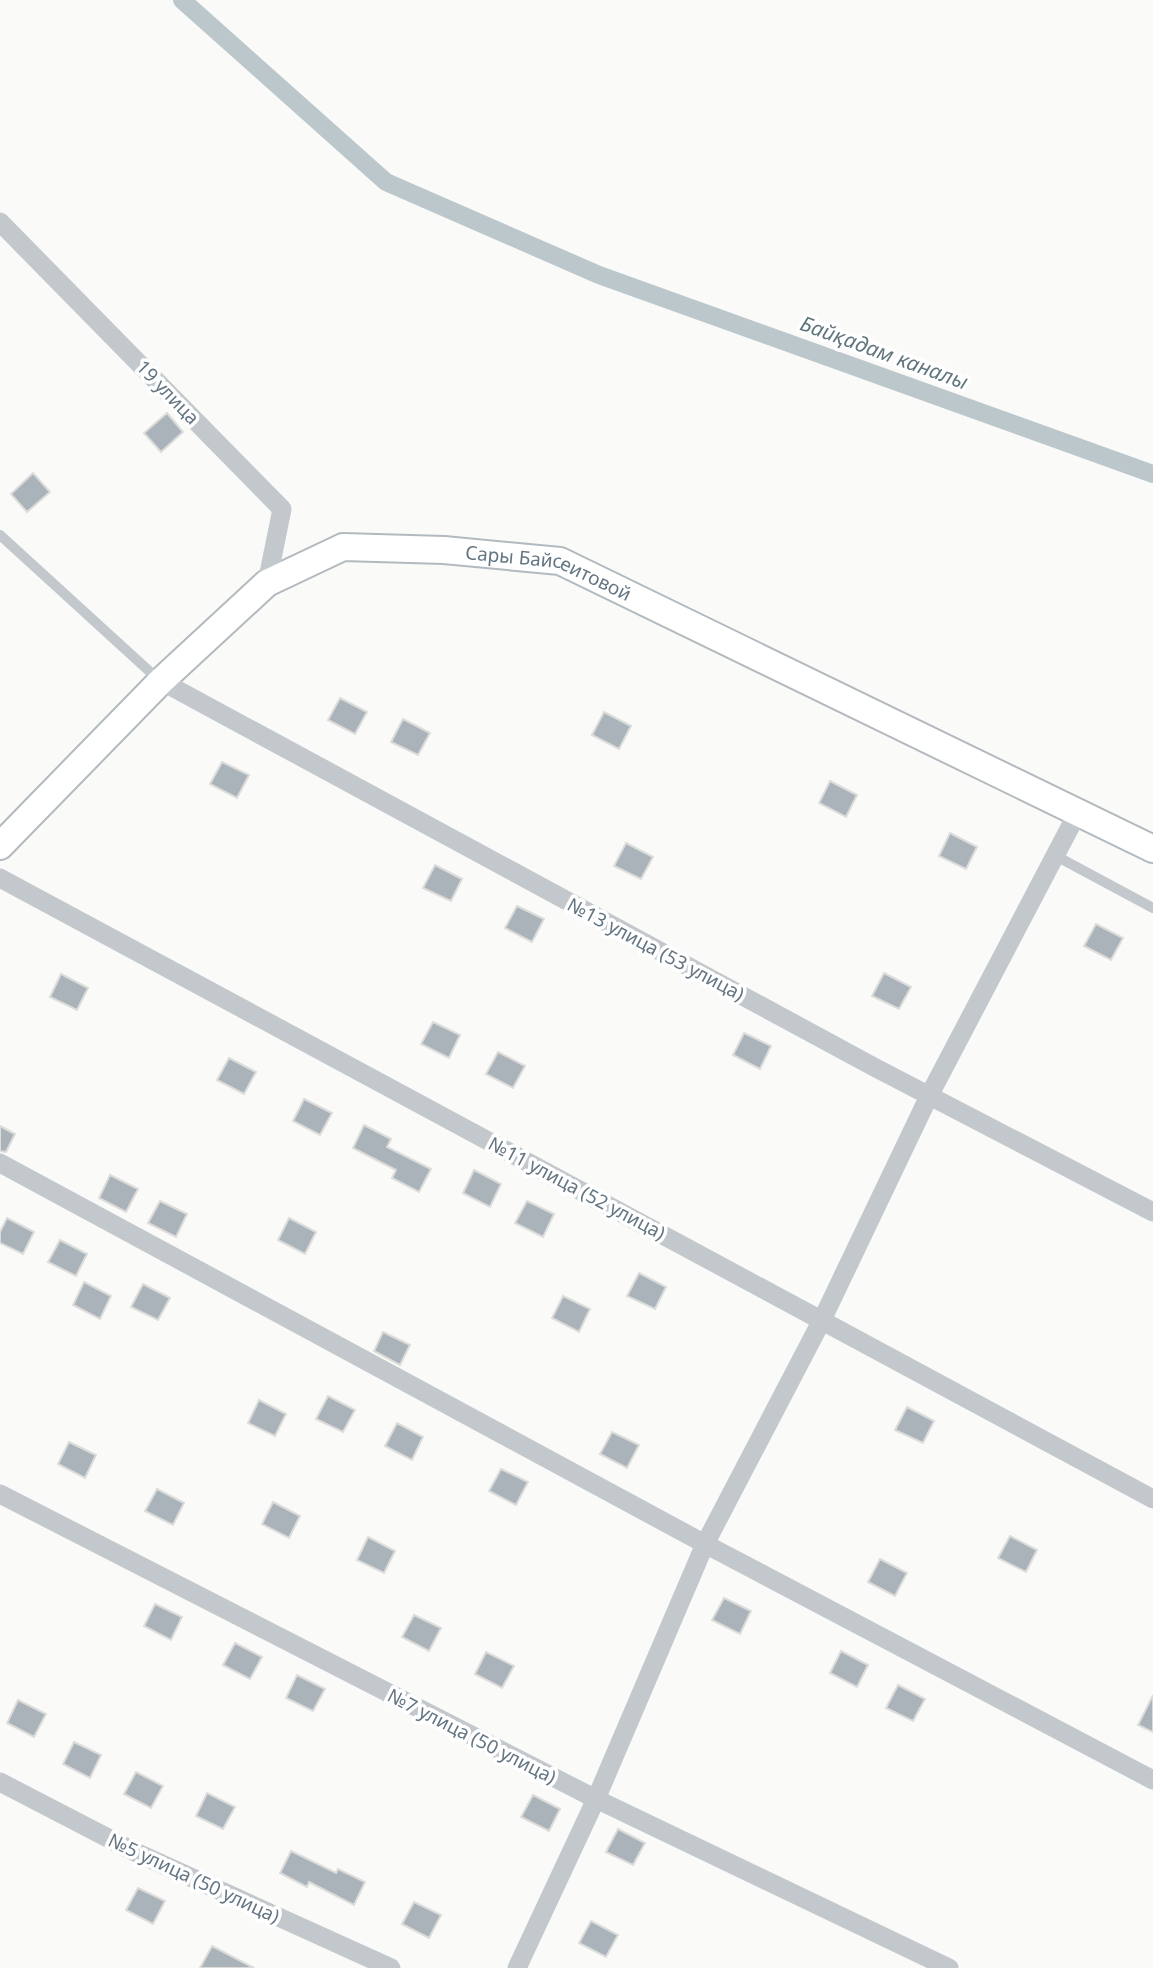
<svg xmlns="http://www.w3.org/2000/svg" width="1153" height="1968" viewBox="0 0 1153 1968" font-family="'Noto Sans',sans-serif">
	<rect width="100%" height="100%" fill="#fafaf8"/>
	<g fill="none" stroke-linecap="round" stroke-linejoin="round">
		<path stroke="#bbc7cb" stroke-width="18" d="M182,0L386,182L599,275L1153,474"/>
	</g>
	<path fill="#aab3b9" stroke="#dcdcda" stroke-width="2" d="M167,413L183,432L161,452L144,433Z
		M33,473L50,492L27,512L11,494Z
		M340,698L367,712L355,734L328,720Z
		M604,712L631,726L619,749L592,735Z
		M403,719L430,733L418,755L391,742Z
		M222,762L249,775L237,798L210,784Z
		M830,781L857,795L846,817L819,803Z
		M950,833L977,847L966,869L939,856Z
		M626,843L653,857L641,879L614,866Z
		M435,865L462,879L451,901L423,888Z
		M517,906L544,919L532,942L505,928Z
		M1096,924L1123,938L1111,960L1084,946Z
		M884,973L911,987L899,1009L872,996Z
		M61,974L88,988L77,1010L50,997Z
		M433,1022L460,1035L449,1058L421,1044Z
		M744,1033L771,1046L760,1069L733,1055Z
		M498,1052L525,1066L513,1088L486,1074Z
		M229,1058L256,1072L244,1094L217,1080Z
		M304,1099L332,1113L320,1135L293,1121Z
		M364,1125L391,1139L387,1147L431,1169L419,1192L392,1178L396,1170L353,1148Z
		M0,1126L15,1134L6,1152L0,1151Z
		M474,1170L501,1184L490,1207L463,1193Z
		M110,1175L138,1189L126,1212L99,1198Z
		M160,1201L187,1214L176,1237L148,1223Z
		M527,1201L554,1214L543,1237L515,1223Z
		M7,1218L34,1232L23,1254L0,1243V1232Z
		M289,1218L316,1232L305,1254L278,1240Z
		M60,1240L87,1254L76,1276L48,1262Z
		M639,1273L666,1287L655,1309L627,1296Z
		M84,1282L111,1296L100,1319L73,1305Z
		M143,1284L170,1298L158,1320L131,1307Z
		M563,1296L590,1309L579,1332L552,1318Z
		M383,1332L410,1345L400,1365L374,1351Z
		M328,1396L355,1410L343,1432L316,1419Z
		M259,1400L286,1414L275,1436L248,1423Z
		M907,1407L934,1421L923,1443L895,1430Z
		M397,1423L423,1437L412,1460L385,1446Z
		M612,1432L639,1445L627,1468L600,1454Z
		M69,1442L96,1455L85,1478L58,1464Z
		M501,1469L528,1482L516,1505L489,1491Z
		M157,1489L184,1503L173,1525L145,1511Z
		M273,1502L300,1516L289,1538L262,1524Z
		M1010,1536L1037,1550L1026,1572L998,1558Z
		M368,1537L395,1551L384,1573L357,1560Z
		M880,1559L907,1573L895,1596L868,1582Z
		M724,1598L751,1611L740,1634L712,1620Z
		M155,1604L182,1617L171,1640L144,1626Z
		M414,1615L441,1628L429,1651L402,1637Z
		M235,1643L262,1657L250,1679L223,1665Z
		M841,1651L868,1665L857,1687L830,1673Z
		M486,1652L514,1666L502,1688L475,1674Z
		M297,1675L325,1689L313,1711L286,1698Z
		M898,1685L925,1699L913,1721L886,1708Z
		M1153,1695V1732L1138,1725Z
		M18,1700L46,1714L34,1737L7,1723Z
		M74,1742L101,1755L90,1778L63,1764Z
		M136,1772L163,1786L151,1808L124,1794Z
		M207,1793L235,1807L223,1829L196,1816Z
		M533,1795L560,1809L549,1831L521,1817Z
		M618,1829L645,1843L633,1865L606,1852Z
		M291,1851L336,1873L338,1869L365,1882L354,1905L309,1882L307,1887L280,1873Z
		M138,1888L165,1901L153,1924L126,1910Z
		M414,1902L441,1915L429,1938L402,1924Z
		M591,1921L618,1935L606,1957L579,1943Z
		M212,1946L254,1968H200Z"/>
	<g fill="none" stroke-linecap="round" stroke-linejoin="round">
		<g stroke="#b3babf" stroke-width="30">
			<g id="secondary">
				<path id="s1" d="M0,846L161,681L267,583L343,547L444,550L560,561L1153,849"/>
			</g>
		</g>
		<path stroke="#c3c8cc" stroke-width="10" d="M0,535L160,681
			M1056,856L1153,908"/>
		<path stroke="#c3c8cc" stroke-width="19" d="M0,222L282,509L267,583
			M161,681L874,1067L1153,1212
			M0,878L1153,1499
			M0,1163L705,1544L1153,1780
			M0,1494L596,1799L949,1968
			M0,1782L133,1851L391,1968
			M517,1968L596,1799L705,1544L822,1320L929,1096L1078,812"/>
		<use href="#secondary" stroke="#fff" stroke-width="26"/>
	</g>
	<g text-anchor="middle" stroke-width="7" stroke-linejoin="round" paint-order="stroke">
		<g font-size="19" fill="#657683" stroke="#fff">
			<text transform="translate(168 392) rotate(46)" y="7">19 улица</text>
			<text dy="7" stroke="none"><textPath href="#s1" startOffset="668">Сары Байсеитовой</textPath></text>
			<text transform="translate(656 949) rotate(28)" y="7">№13 улица (53 улица)</text>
			<text transform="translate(577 1188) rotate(28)" y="7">№11 улица (52 улица)</text>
			<text transform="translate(472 1736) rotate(27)" y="7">№7 улица (50 улица)</text>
			<text transform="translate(194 1878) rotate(25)" y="7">№5 улица (50 улица)</text>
		</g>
		<g font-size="21" font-style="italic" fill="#60757c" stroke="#fff">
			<text transform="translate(884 353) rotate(20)" y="7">Байқадам каналы</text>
		</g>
	</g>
</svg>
